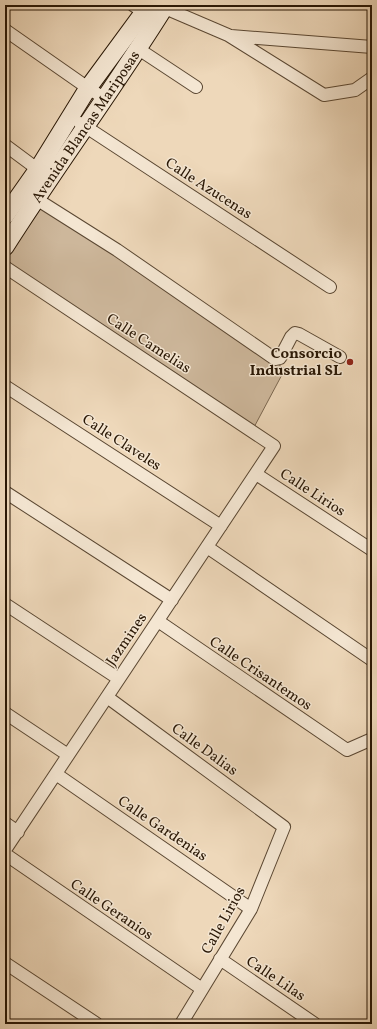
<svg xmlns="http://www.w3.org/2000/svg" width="377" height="1029" viewBox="0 0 377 1029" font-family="Vollkorn,serif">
	<rect width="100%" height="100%" fill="#eed8ba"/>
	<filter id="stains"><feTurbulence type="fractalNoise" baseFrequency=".005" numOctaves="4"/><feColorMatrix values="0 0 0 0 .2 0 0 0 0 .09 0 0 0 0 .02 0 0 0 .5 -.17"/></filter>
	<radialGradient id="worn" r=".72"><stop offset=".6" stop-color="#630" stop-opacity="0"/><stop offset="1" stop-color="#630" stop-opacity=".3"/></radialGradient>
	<path fill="#cdb79b" stroke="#7b6750" d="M35,201L285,369L252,431L5,267V247Z"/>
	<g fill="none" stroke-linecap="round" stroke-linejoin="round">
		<g stroke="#5a4732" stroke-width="14">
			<path id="street" d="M133,5L150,16
				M158,5L228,35L324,95L355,90L372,78
				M5,30L88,88L104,98
				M231,36L372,47
				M137,48L196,87
				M80,123L330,287
				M5,145L44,174
				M30,195L117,250L275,359L280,358L291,337L295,333L299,334L340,357
				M5,267L274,446L5,850
				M5,386L221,526
				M256,474L372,550
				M5,492L172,600
				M207,547L372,660
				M5,604L119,679
				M158,621L347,750L372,739
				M107,697L284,827L251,909L181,1024
				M5,713L68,755
				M56,774L251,909
				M5,823L18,832
				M5,854L202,989
				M220,959L315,1024
				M5,963L97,1024"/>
		</g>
		<g stroke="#291705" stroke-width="19">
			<g id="secondary">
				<path d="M5,216L38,169L88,88L149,5"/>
				<path id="s1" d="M5,247C57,165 115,87 166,5"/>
			</g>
		</g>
		<use href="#street" stroke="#f4e6d2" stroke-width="12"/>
		<use href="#secondary" stroke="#f4e6d2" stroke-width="17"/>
	</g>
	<circle fill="#8f2418" stroke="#f4e6d2" stroke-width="1.5" cx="350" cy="362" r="4"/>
	<g text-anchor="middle" stroke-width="3" stroke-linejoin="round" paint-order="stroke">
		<g font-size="15" fill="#291705" stroke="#f4e6d2">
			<text dy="5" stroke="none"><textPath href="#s1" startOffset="145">Avenida Blancas Mariposas</textPath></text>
			<text transform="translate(209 188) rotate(33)" y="5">Calle Azucenas</text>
			<text transform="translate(149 343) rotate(33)" y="5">Calle Camelias</text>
			<text transform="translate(122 442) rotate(33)" y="5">Calle Claveles</text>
			<text transform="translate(313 492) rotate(33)" y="5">Calle Lirios</text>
			<text transform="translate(126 639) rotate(-56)" y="5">Jazmines</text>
			<text transform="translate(261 673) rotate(34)" y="5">Calle Crisantemos</text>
			<text transform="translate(205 749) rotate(36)" y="5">Calle Dalias</text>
			<text transform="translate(163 828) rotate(34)" y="5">Calle Gardenias</text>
			<text transform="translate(112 909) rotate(34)" y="5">Calle Geranios</text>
			<text transform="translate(223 920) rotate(-61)" y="5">Calle Lirios</text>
			<text transform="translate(276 978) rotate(34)" y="5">Calle Lilas</text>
		</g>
		<g font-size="15" font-weight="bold" fill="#291705" stroke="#f4e6d2" text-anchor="end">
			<text x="342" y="358">Consorcio<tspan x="342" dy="17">Industrial SL</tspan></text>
		</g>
	</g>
	<rect width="377" height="1029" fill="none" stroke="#eed8ba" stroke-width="20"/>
	<rect x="6" y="6" width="365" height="1017" fill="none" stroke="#291705" stroke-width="2"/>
	<rect x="10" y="10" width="357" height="1009" fill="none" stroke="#291705"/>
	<rect width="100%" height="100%" filter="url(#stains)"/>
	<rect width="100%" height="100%" fill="url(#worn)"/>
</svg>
